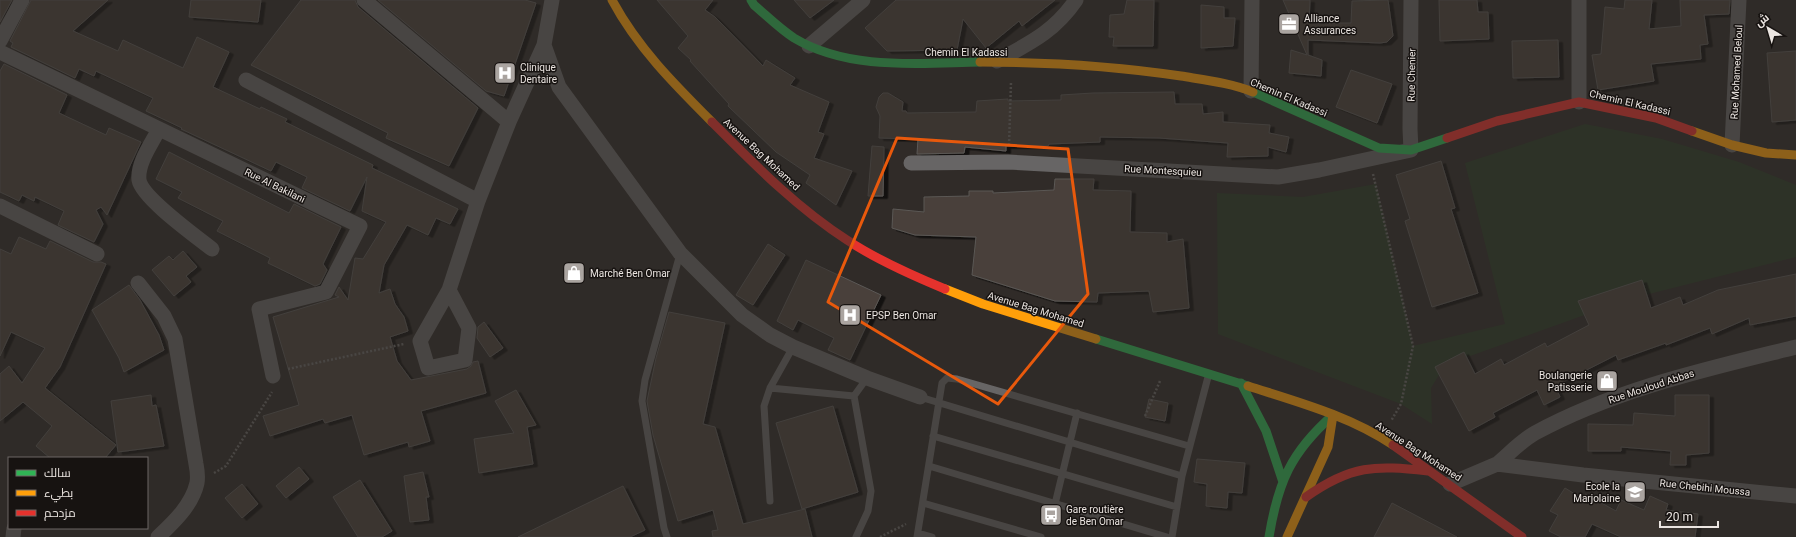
<svg xmlns="http://www.w3.org/2000/svg" width="1796" height="537" viewBox="0 0 1796 537" font-family="Roboto,Cairo,sans-serif">
	<defs>
		<filter id="shadow"><feDropShadow dx="4.5" dy="2.5" stdDeviation="0" flood-color="#0009"/></filter>
	</defs>
	<rect width="100%" height="100%" fill="#302b28"/>
	<path fill="#2b3b27" d="M1585,124L1662,139L1739,162L1796,185V257L1629,299L1445,365L1431,388L1432,424L1401,404L1218,334L1217,193L1303,197L1376,184L1413,346L1505,324L1465,163Z"/>
	<path fill="#483f3a" stroke="#5b5855" filter="url(#shadow)" d="M0,0H12L0,22Z
		M31,0H108L73,31L118,51L123,40L183,68L197,37L229,52L213,87L260,109L261,107L287,119L285,122L373,165L372,168L458,209L450,224L436,218L428,235L407,225L384,265L379,293L390,289L395,304L404,317L408,331L390,337L397,361L411,380L467,369L471,366L473,362L478,361L486,393L421,411L430,441L409,447L408,442L364,455L352,415L325,423L323,419L270,436L263,416L299,405L273,317L339,297L335,295L339,287L348,300L355,258L363,259L386,222L362,211L367,177L350,211L302,188L307,177L276,162L271,171L181,129L182,128L146,111L153,98L96,71L94,76L79,69L75,78L11,47L13,43L10,41Z
		M191,0H261L258,22L189,17Z
		M301,0H355L358,7L478,108L449,166L386,138L388,133L251,65Z
		M378,0H525L536,3L504,96L486,91Z
		M657,0H713L705,10L715,17L763,66L766,60L795,78L790,85L829,102L818,132L824,134L814,158L852,171L836,205L806,183L810,175L776,152L728,106L729,104L690,61L691,60L678,48L688,36Z
		M794,0H834L810,18Z
		M896,0H1055L1022,26L1019,21L986,48L963,19L957,50L887,51L865,28Z
		M1127,0H1154L1153,46H1113L1114,37H1109L1110,15L1124,14Z
		M1283,0H1310L1309,23H1351L1352,1L1388,0L1393,36L1387,42L1380,43L1308,40V55L1322,60L1321,76L1289,73L1291,50L1307,55Z
		M1439,0H1477L1478,12H1488L1489,39L1440,41Z
		M1625,0H1652L1649,29L1681,26L1680,0H1730L1729,14L1704,15L1708,44L1700,45L1701,59L1651,64L1654,81L1598,90L1592,55L1601,54L1605,7L1624,9Z
		M1201,5L1224,7V18H1235L1233,46L1201,48Z
		M1558,40L1559,77L1513,78L1512,41Z
		M1796,51V120L1772,122L1767,53Z
		M4,64L67,95L59,113L106,135L109,128L141,142L107,215L101,207L96,210L103,224L94,242L58,225L64,211L35,197L34,201L22,195L19,201L0,192V71Z
		M1351,70L1392,84L1377,123L1336,107Z
		M1174,92L1175,104H1202L1203,114L1223,112V122L1270,125L1269,133L1289,137L1286,152L1268,147V156L1227,157L1228,143L1159,138L1100,137V142L1049,144L1048,146H1006V151L965,147L964,153L917,154L918,139L879,138L880,116L876,107L879,97L883,93H888L903,102L902,111H906L907,113L976,112L977,101L1008,99V101L1061,100V95L1093,93Z
		M872,146L884,147L883,196H868Z
		M169,152L289,213L294,204L341,227L323,264L327,270L320,284L315,286L268,263L270,258L217,231L223,221L178,198L182,192L156,179Z
		M1441,161L1455,208L1451,209L1478,293L1432,307L1405,221L1410,219L1396,175Z
		M1055,179H1094L1093,190L1131,191L1130,232L1167,233V242L1183,239L1189,308L1153,312L1149,291L1098,293L1097,302L1055,301L972,275L976,237L915,235L892,228L893,209L924,212V197L969,196V191H993V193L1054,190Z
		M19,237L46,249L50,241L93,262H101L106,264L60,367L45,388L116,445L105,458H50L36,446L52,426L23,402L0,421V374L9,366L22,383L45,348L11,332L0,356V249L11,254Z
		M768,244L785,255L753,305L736,295Z
		M183,251L197,267L186,276L191,282L174,296L152,270L169,256L173,260Z
		M806,260L881,295L850,360L828,350L834,338L798,320L793,330L777,321Z
		M1796,274V316L1750,325L1749,318L1712,334L1710,328L1666,345V343L1618,360L1616,355L1555,386L1560,397L1544,405L1537,390L1493,413L1495,417L1469,431L1435,367L1464,352L1475,374L1501,359L1504,365L1545,343L1547,347L1589,325L1578,301L1642,280L1651,308L1680,297L1683,305L1718,290Z
		M129,285L140,300L159,335L164,350L124,372L119,358L92,310Z
		M669,312L725,323L703,424L715,427L743,524L805,509L812,537H713L712,531L718,530L713,510L678,521L653,435L647,401L656,358Z
		M484,322L503,348L490,357L477,338L478,327Z
		M516,390L536,425L527,427L533,464L479,473L474,439L514,433L495,401Z
		M151,395L152,406L156,405L164,446L118,452L111,401Z
		M1675,395H1709V453L1686,455V465H1670L1671,451L1621,447V451H1588V424L1633,425L1634,413L1675,416Z
		M1149,399L1168,403L1165,421L1145,417Z
		M833,406L858,492L802,509L776,423Z
		M1197,459L1245,463L1242,493L1228,492L1227,508L1206,506L1207,484L1194,482Z
		M299,467L309,479L286,498L276,486Z
		M423,472L429,497H426L429,520L410,522L404,476Z
		M360,480L392,531L382,537H358L333,497Z
		M242,484L258,504L242,518L225,498Z
		M623,486L645,530L630,537H518Z
		M1565,488L1583,499L1585,494L1616,511L1621,500L1644,510L1650,496L1668,504L1666,510L1698,514L1695,537H1621L1592,524L1585,537H1561L1549,531L1558,515L1550,511Z
		M1392,503L1457,537H1374Z"/>
	<g fill="none" stroke-linecap="round" stroke-linejoin="round">
		<path stroke="#686665" stroke-width="2.5" stroke-dasharray="2 2" stroke-linecap="butt" d="M1009,145L1011,82
			M1373,174L1413,346L1401,404L1391,421
			M288,369L404,344
			M1145,416L1160,381
			M214,473L226,466L272,392
			M880,537L906,524"/>
		<path stroke="#676565" stroke-width="7" d="M770,388L854,396
			M920,397L1182,476L1208,377
			M933,436L1177,507
			M929,466L1167,537
			M770,501L764,406L770,388L793,347
			M923,503L1041,537
			M1055,504L1077,413
			M918,533L932,537
			M667,537L664,528L642,401L645,380L680,254
			M856,537L868,511L871,491L854,396L867,378
			M917,537L942,383L947,378L957,379L1189,446
			M1172,537L1182,476"/>
		<path stroke="#676565" stroke-width="15" d="M364,0L509,122
			M0,41L22,0
			M544,45L559,87L680,253L742,315L770,335L793,347L867,378L920,397
			M809,46L863,0
			M0,52L360,226L326,292L259,309L273,376
			M997,61C1030,43 1054,32 1076,0
			M246,80L478,201
			M1251,91L1252,0
			M1579,102V0
			M159,129C152,143 137,163 139,180C142,198 197,237 212,249
			M1732,145L1739,0
			M911,163L1008,162L1278,177L1319,170L1411,150L1410,129L1411,0
			M0,206L97,254
			M138,283L164,316L175,339L196,464C197,469 198,477 197,483C192,505 174,522 158,537
			M449,290L469,328L465,360L428,368L420,341L449,290L478,201L509,122L544,45L552,0
			M1497,464C1509,454 1521,441 1535,433C1616,389 1707,369 1796,347
			M1450,484L1497,464L1583,475L1796,496
			M13,537L14,528"/>
		<path stroke="#30b455" stroke-width="9" d="M751,0L754,5C767,16 780,29 794,38C849,71 919,63 980,62
			M1253,92L1379,148L1411,150L1447,138
			M1096,339L1248,386
			M1241,383L1266,431L1283,482
			M1269,537C1278,482 1291,452 1333,415"/>
		<path stroke="#ff9f0a" stroke-width="9" d="M612,0C637,47 674,84 712,122
			M980,62C1047,62 1115,66 1181,76C1205,80 1231,83 1253,92
			M1692,131L1732,145L1766,153L1796,155
			M945,289L983,304L1096,339
			M1248,386C1298,402 1350,416 1393,445
			M1287,537L1328,447L1333,415"/>
		<path stroke="#e5322d" stroke-width="9" d="M712,122C754,164 797,208 847,240C877,260 911,275 945,289
			M1447,138L1497,121L1579,102L1656,118L1692,131
			M1393,445L1522,537
			M1306,497C1351,465 1375,465 1428,471"/>
	</g>
	<path d="M0 0H1796V537H0ZM897,138L1068,149L1088,294L998,404L828,302Z" fill="#302b28" fill-opacity=".55" fill-rule="evenodd"/>
	<path fill="none" stroke="#e8590c" stroke-width="3" stroke-linejoin="round" d="M897,138L1068,149L1088,294L998,404L828,302Z"/>
	<defs>
		<g id="office-square" transform="scale(1.15)"><rect x="-9" y="-9" width="18" height="18" rx="4" fill="#aaa4a0" stroke="#171311"/><path d="M-6-3h4V-5.5h4V-3h4V5H-6ZM-1-4.5V-3h2v-1.5ZM-6 0V1H6V0Z" fill="#fff"/></g>
		<g id="hospital-square" transform="scale(1.15)"><rect x="-9" y="-9" width="18" height="18" rx="4" fill="#aaa4a0" stroke="#171311"/><path d="M-5-5h3v3.5h4V-5h3V5h-3V1.5h-4V5h-3Z" fill="#fff"/></g>
		<g id="shop-square" transform="scale(1.15)"><rect x="-9" y="-9" width="18" height="18" rx="4" fill="#aaa4a0" stroke="#171311"/><path d="M-5-2.5h2.3a2.7 3.5 0 0 1 5.4 0H5L5.5 6h-11ZM-1.5-2.5h3a1.5 2.3 0 0 0-3 0Z" fill="#fff"/></g>
		<g id="school-square" transform="scale(1.15)"><rect x="-9" y="-9" width="18" height="18" rx="4" fill="#aaa4a0" stroke="#171311"/><path d="M0-5L7-2L0 1L-7-2ZM-4 1L0 2.5L4 1V4Q0 6-4 4Z" fill="#fff"/></g>
		<g id="bus-square" transform="scale(1.15)"><rect x="-9" y="-9" width="18" height="18" rx="4" fill="#aaa4a0" stroke="#171311"/><path d="M-5-6H5V4H4V6H2V4H-2V6H-4V4H-5ZM-3.5-4V0h7V-4ZM-3.5 1.2v1.5H-2V1.2ZM2 1.2v1.5H3.5V1.2Z" fill="#fff"/></g>
	</defs>
	<g fill-rule="evenodd">
		<use href="#office-square" x="1289" y="24"/>
		<use href="#hospital-square" x="505" y="73"/>
		<use href="#shop-square" x="574" y="273"/>
		<use href="#hospital-square" x="850" y="315"/>
		<use href="#shop-square" x="1607" y="381"/>
		<use href="#school-square" x="1635" y="492"/>
		<use href="#bus-square" x="1051" y="515"/>
	</g>
	<g text-anchor="middle" stroke-width="3" stroke-linejoin="round" paint-order="stroke">
		<g font-size="10" fill="#ebe5e1" stroke="#171311" text-anchor="start">
			<text x="1304" y="22">Alliance<tspan x="1304" dy="12">Assurances</tspan></text>
			<text x="520" y="71">Clinique<tspan x="520" dy="12">Dentaire</tspan></text>
			<text x="590" y="277">Marché Ben Omar</text>
			<text x="866" y="319">EPSP Ben Omar</text>
			<text x="1592" y="379" text-anchor="end">Boulangerie<tspan x="1592" dy="12">Patisserie</tspan></text>
			<text x="1620" y="490" text-anchor="end">Ecole la<tspan x="1620" dy="12">Marjolaine</tspan></text>
			<text x="1066" y="513">Gare routière<tspan x="1066" dy="12">de Ben Omar</tspan></text>
		</g>
		<g font-size="10" fill="#ebe5e1" stroke="#171311">
			<text x="966" y="56">Chemin El Kadassi</text>
			<text transform="translate(1736 72) rotate(-87)" y="4">Rue Mohamed Beloul</text>
			<text transform="translate(1411 75) rotate(-89)" y="4">Rue Chenier</text>
			<text transform="translate(1289 97) rotate(23)" y="4">Chemin El Kadassi</text>
			<text transform="translate(1630 102) rotate(13)" y="4">Chemin El Kadassi</text>
			<text transform="translate(762 154) rotate(43)" y="4">Avenue Bag Mohamed</text>
			<text transform="translate(1163 170) rotate(3)" y="4">Rue Montesquieu</text>
			<text transform="translate(275 185) rotate(26)" y="4">Rue Al Bakilani</text>
			<text transform="translate(1036 309) rotate(17)" y="4">Avenue Bag Mohamed</text>
			<text transform="translate(1651 386) rotate(-18)" y="4">Rue Mouloud Abbas</text>
			<text transform="translate(1419 451) rotate(33)" y="4">Avenue Bag Mohamed</text>
			<text transform="translate(1705 487) rotate(6)" y="4">Rue Chebihi Moussa</text>
		</g>
	</g>
	<rect x="8" y="457" width="140" height="72" fill="#171311" stroke="#6c6764"/>
	<rect x="16" y="470" width="20" height="6" fill="#30b455" stroke="#6c6764"/>
	<text x="44" y="477" font-size="12" fill="#ebe5e1">سالك</text>
	<rect x="16" y="490" width="20" height="6" fill="#ff9f0a" stroke="#6c6764"/>
	<text x="44" y="497" font-size="12" fill="#ebe5e1">بطيء</text>
	<rect x="16" y="510" width="20" height="6" fill="#e5322d" stroke="#6c6764"/>
	<text x="44" y="517" font-size="12" fill="#ebe5e1">مزدحم</text>
	<g transform="translate(1768 28) rotate(322)" stroke="#171311" stroke-width="3" paint-order="stroke">
	<path d="M0-3L7 15L0 10L-7 15Z" fill="#ebe5e1"/>
	<text y="-6" font-size="11" font-weight="bold" text-anchor="middle" fill="#ebe5e1">ش</text>
	</g>
	<path d="M1660 521v6h58v-6" fill="none" stroke="#ebe5e1" stroke-width="2"/>
	<text x="1666" y="521" font-size="12" fill="#ebe5e1" stroke="#171311" stroke-width="3" paint-order="stroke">20 m</text>
</svg>
